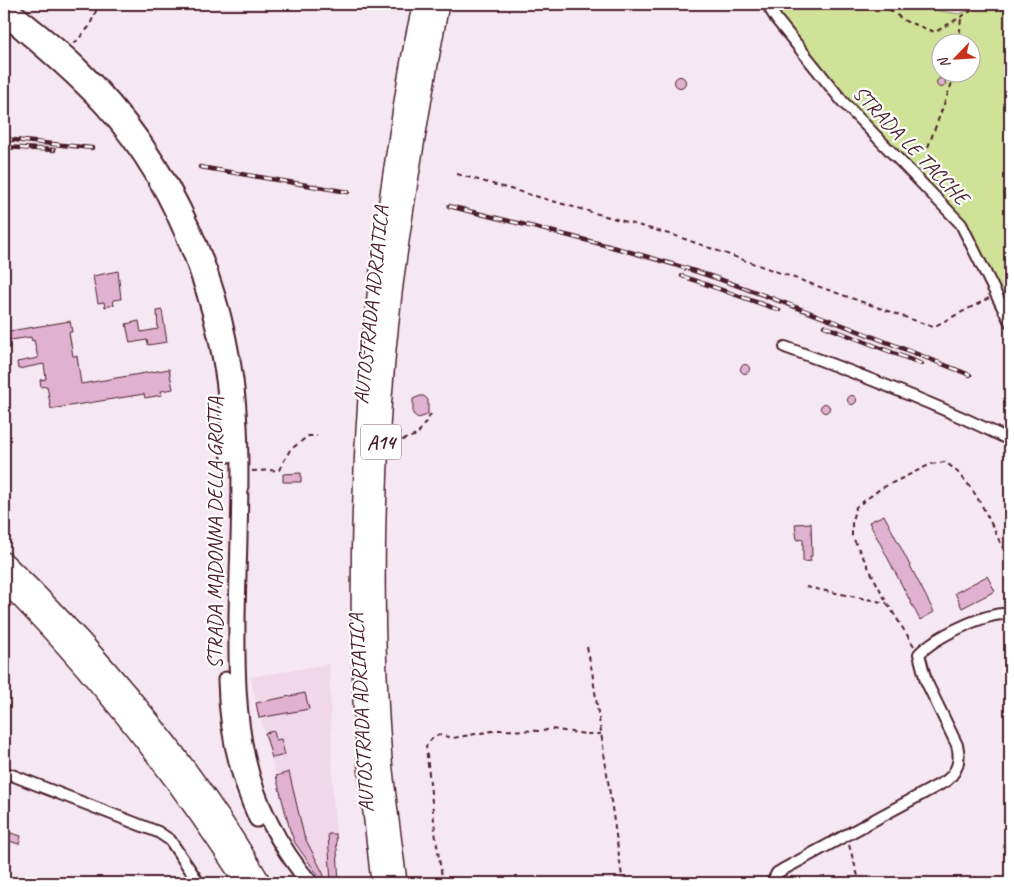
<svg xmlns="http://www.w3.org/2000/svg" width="1014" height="887" viewBox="0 0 1014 887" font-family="Caveat,sans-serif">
	<rect width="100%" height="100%" fill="#f6e8f2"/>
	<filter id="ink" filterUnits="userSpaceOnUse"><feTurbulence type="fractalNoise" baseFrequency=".02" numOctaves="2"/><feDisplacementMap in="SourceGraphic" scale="10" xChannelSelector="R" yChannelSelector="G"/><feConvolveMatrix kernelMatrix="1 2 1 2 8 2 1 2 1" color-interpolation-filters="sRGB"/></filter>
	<g filter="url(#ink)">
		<path fill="#f0d8e8" d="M329,664L333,796L339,883H325L295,843L290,830L250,677Z"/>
		<path fill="#d0e297" stroke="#8d8061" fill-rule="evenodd" d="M773,4H897L959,14L976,8L979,4H1010V321L961,224L843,102ZM942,42H972V72H942Z"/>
		<path fill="#e1b1d2" stroke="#4a1f2b" d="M674.5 82a5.5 5.5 0 1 1 11 0a5.5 5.5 0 1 1-11 0Z
			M936.5 83a4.5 4.5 0 1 1 9 0a4.5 4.5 0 1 1-9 0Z
			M118,271L121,299L113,300L114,305L105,307L104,302L98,303L93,276Z
			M162,310L167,342L148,345L147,340L130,343L126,324L139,321L141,332L158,329L157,311Z
			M70,321L72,332H69L73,356H77L81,384L169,369L173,389L161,391L162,395L145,398L144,394L51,409L47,386L41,387L40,380L46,379L44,364L18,369L17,362L38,358L34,340L32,341L31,337L10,340L4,336V332Z
			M740.5 369a4.5 4.5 0 1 1 9 0a4.5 4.5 0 1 1-9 0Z
			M847.5 400a4.5 4.5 0 1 1 9 0a4.5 4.5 0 1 1-9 0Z
			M420,396H424L428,400V415L418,418L413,414V399Z
			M820.5 408a4.5 4.5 0 1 1 9 0a4.5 4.5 0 1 1-9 0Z
			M301,473V482H283V474Z
			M884,515L934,612L920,620L869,522Z
			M811,523L812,556H810L811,561L803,562V539L797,540L795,524Z
			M987,576L995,591L962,608L955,593Z
			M305,693L309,709L259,718L256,703Z
			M274,731L276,740L281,739L285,755L272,758L265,733Z
			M289,772L304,836L324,875L320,878L295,843L290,830L276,776Z
			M11,833L21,836L19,844L9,841Z
			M328,834H336L339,882L331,883Z"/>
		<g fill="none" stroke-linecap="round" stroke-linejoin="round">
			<g stroke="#4a1f2b" stroke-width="14">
				<path id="minor" d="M767,4L777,20L843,102L961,224L1010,322
					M785,347C862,375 937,404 1010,440
					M4,772L158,832L170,840L199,883
					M772,883L777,873L782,870L946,781C958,771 961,760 957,745L926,681L919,654C935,637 986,612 1010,614"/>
			</g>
			<g stroke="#4a1f2b" stroke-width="19">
				<path id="secondary" d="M5,4C30,24 57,44 80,67C176,160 233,292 239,426C242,489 238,553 237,617C236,720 240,800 310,883
					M4,17C38,45 72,74 102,106C184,195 230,335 229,454
					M226,680C227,729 237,775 257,819"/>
			</g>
			<g stroke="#4a1f2b" stroke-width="22">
				<path id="motorway" d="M4,562C102,656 192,765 261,883
					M4,581C96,673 175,774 245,883
					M381,883C375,822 365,759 363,697C357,523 366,347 393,174C402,118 409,60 423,4
					M397,883C392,842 386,801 382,760C370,609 374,444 392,293C404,196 421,100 439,4"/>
			</g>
			<path stroke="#4a1f2b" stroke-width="2" stroke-dasharray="5 4" stroke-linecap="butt" d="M882,4L905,21L935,32L976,8L979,4
				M959,42L961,18
				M74,44L89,27L99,4
				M928,147L956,72
				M457,174L676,236L933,327L989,298
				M402,440L417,435L433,411
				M252,471L279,470L290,450L308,436H317
				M806,587L887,603
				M914,646L887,603L852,536V520L856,507L880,489L931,464L945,462C978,484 992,529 1010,562
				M587,647L592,671L623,883
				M849,845L860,883
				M178,883L182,875
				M443,883L436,839L426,746L434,736L440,735L453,738L498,730L543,731L551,729L585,734H601"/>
			<use href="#minor" stroke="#fff" stroke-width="10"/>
			<use href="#secondary" stroke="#fff" stroke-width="15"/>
			<use href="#motorway" stroke="#fff" stroke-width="19"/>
			<g stroke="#4a1f2b" stroke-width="4.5">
				<path id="rail" d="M4,139L92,148
					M4,147L54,150
					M200,167L348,192
					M449,206C539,229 631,249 719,279C804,309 887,342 970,375
					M682,276L779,310
					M824,326L922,364"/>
			</g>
			<use href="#rail" stroke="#fff" stroke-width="2.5" stroke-dasharray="8" stroke-linecap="butt"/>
		</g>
	</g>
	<g text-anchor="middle" stroke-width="4.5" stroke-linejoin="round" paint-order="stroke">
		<rect fill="#fff" stroke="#80626b" stroke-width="1" x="361" y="424.5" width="40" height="35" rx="4"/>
		<g font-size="20" font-weight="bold" fill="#4a1f2b">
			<text x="381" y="449">A14</text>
		</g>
		<g font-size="21" fill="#4a1f2b" stroke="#fff">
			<text transform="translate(911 145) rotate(46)" y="7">STRADA LE TACCHE</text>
			<text transform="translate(371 305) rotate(-84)" y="7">AUTOSTRADA ADRIATICA</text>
			<text transform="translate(215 533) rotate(-90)" y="7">STRADA MADONNA DELLA GROTTA</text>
			<text transform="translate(361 713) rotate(-93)" y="7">AUTOSTRADA ADRIATICA</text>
		</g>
	</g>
	<rect width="1014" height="887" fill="none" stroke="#fff" stroke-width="20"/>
	<rect x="10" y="10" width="994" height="867" fill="none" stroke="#4a1f2b" stroke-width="2" filter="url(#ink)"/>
	<g transform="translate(956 58) rotate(245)"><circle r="24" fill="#ffffff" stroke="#b7a5aa"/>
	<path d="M0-4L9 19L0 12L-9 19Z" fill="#c8321e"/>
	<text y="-8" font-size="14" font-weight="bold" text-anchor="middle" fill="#4a1f2b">N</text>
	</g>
</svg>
